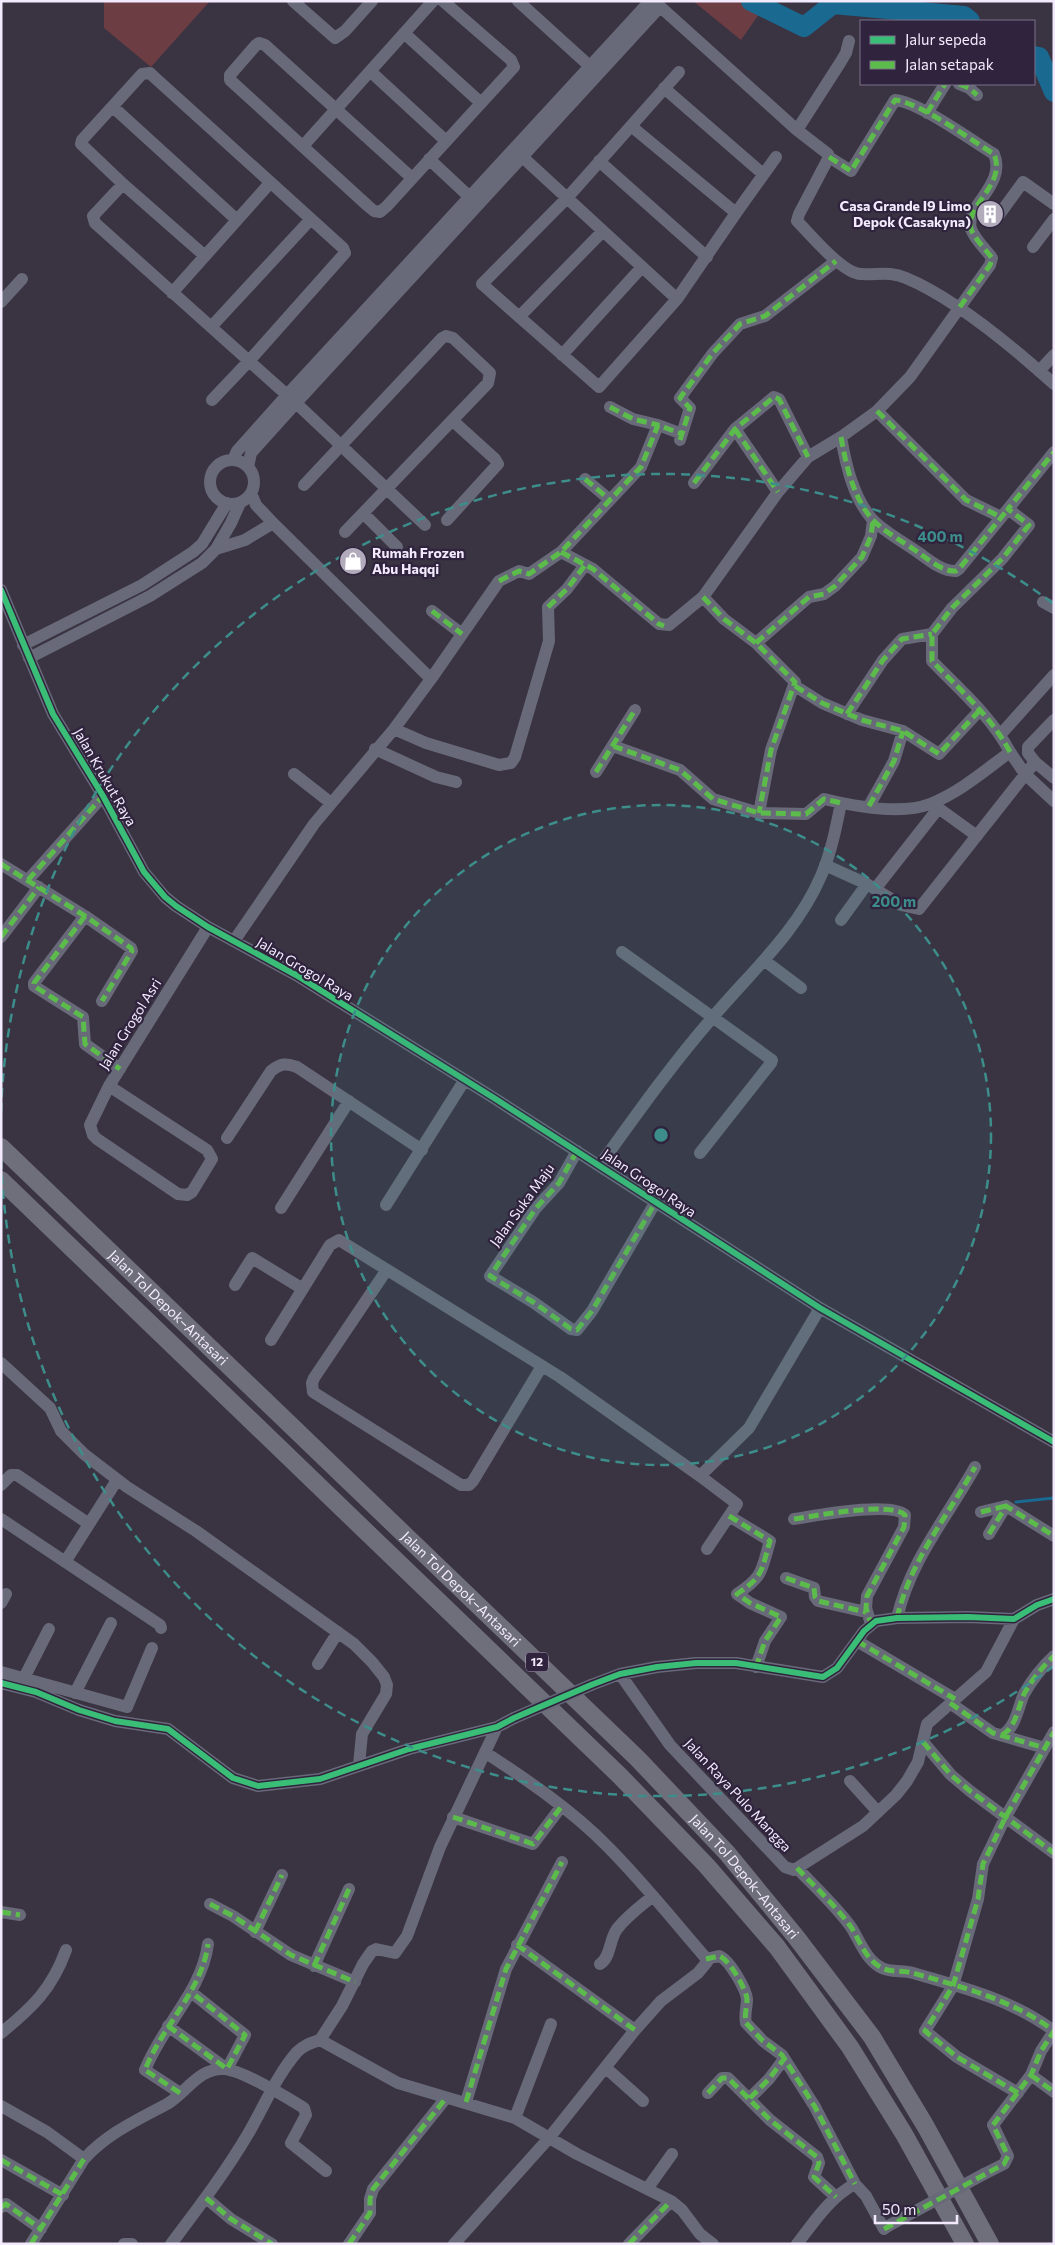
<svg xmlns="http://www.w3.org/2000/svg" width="1055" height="2245" viewBox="0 0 1055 2245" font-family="Commissioner,sans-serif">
	<rect width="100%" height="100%" fill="#3a3342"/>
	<path fill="#6d3d44" d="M104,1H210L151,67L104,28Z
		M693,1H768L741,40Z"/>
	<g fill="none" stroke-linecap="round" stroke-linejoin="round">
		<path stroke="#1a6990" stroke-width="3" d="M1016,1502L1054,1498"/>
		<path stroke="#1a6990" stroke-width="20" d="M751,1L804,27L833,4L964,16L970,21
			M1034,56L1039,57L1054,92"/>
		<path stroke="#686a79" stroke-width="12" d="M293,1L335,38L345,31L372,1
			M518,1L594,70
			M655,2L797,130L828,154L829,157L799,214L797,221C811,235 842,273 861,274C877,275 890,271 906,278C954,298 1014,348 1054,384
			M404,33L481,103
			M370,71L446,141
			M959,84L969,88L977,95
			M664,88L763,174
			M113,107L237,220
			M927,113L945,84
			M631,126L736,213L677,299L599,387L482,284L567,198L679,72
			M797,130L840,63L846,53L849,41
			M303,146L433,1
			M517,152L677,299
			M429,159L475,202
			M599,161L707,257
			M412,178L265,45L259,43L256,45L230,75V80L368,206L374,211L380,212L387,206L514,67L511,60L443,1
			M123,184L93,216L95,223L287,395
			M736,213L776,157
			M996,219L1023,182L1054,204
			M1033,247L1054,219
			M205,256L123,184L81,144L82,140L142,74L150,73L153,76L343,248L345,253L249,361L212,400
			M172,293L270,183
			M1,302L22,279
			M519,317L603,231
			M211,327L311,219
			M562,355L642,267
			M1039,371L1054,355
			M296,403L425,525
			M610,407L633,419L658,425
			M877,411L966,500L1001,517
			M735,429L778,492
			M841,437C846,465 853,497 872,519C883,531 905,543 919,553C929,560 943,572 956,571L959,569L1008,509
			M680,440L690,408L680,398L713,353L740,324L765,316L836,261
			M233,460L237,451L287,395L650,1
			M210 482a22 22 0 1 1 44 0a22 22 0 1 1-44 0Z
			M248,467L251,453L296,403L660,7
			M585,479L610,500
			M694,483L735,429L774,397L779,399L808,457
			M304,485L442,338L446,336L453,338L486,369L490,373L488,383L345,532
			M251,493L256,505L273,523L431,679
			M364,514L397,547
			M447,520L498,464L495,459L453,421
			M216,549L245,540L273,523
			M561,552L593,569L659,624L669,625L703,597L778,492L808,457L841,437L877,411L910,377L990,265L992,258C986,250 974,238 971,229C964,206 1007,185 994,154C971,140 919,102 895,100L851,171L829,157
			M1,590L53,714L103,796L144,872L165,897L176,906L208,927L296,975L494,1098L820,1308L1054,1442
			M703,597L724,619L756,643L795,682L771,750L759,813
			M1043,602L1054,608
			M432,611L462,634
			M756,643L809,597L824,594L835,586L862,557L871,536L873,520
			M23,645L142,585L193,552L202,544L227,503
			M29,658L150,596L202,563L216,549L231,523L240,503
			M795,686L822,703L862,720L903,731L939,754L980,710
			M847,714L883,660L902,639L932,634
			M394,729L426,743L499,765L511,763L515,757L549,641L548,607L567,589L585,565
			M1001,734L1054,675
			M613,746L680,770L713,799L759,813L806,814L824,799C853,806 901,815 930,804C960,792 984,771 1010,752L1025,774L1054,801
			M375,749L436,777L456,782
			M1010,752C991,716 960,690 932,661V634L952,608L1002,559L1029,525L1008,509L1054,452
			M1035,762L1054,778
			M596,772L635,710
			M294,774L331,803
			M869,806L894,761L903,731
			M1,864L85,916L131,948L132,951L102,1001
			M825,865L867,884L901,905L919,909L1035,762L1028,753V747L1054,720
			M28,880L103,796
			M875,889L937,810H941L977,836
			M85,916L34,983V986L83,1017L85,1044L120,1069
			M841,920L867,884
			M1,937L39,887
			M234,941L314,824L394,729L431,679L499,581L519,571L529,574L561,552L641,467L658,425L682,434
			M622,952L772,1060L771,1063L700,1153
			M765,961L801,988
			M109,1086L207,1150L212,1159L192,1192L187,1195L178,1194L97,1139L93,1135L90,1125L109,1086L208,927
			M227,1138L271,1071C281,1063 286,1063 297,1067L422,1150
			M577,1151L559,1183L536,1208L490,1276L533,1302L571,1329L577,1330L592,1311L655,1203
			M600,1165C636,1115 672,1064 713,1017C751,972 797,932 821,876C831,853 836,828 841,803
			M386,1205L464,1081
			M281,1208L349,1101
			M386,1271L314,1378L312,1383L313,1392L461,1485H469L473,1481L542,1366
			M235,1285L252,1258L303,1289
			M271,1340L330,1245L339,1240L560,1377L700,1476L749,1428L820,1308
			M1,1363L50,1408L61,1431L84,1454L127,1487L196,1531L354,1644L372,1662L384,1677L387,1685L386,1694L362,1734L359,1765
			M700,1476L737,1504L707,1549
			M1,1485L11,1475H17L89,1524
			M981,1512L1006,1506
			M729,1516L770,1541C761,1571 764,1576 737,1594L750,1603L781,1617L765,1641L756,1667
			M1,1519L160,1625L161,1628
			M794,1519C815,1516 891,1501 905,1515L904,1527L867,1596L866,1608L871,1624
			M989,1534L1006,1506L1054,1536
			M65,1562L117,1480
			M786,1578L814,1588L815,1597L818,1601L866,1612
			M1,1603L6,1594
			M897,1618C911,1559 946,1519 975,1467
			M857,1641L955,1699
			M318,1664L338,1632
			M1,1672L127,1707L152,1648
			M620,1674L670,1745L785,1867L794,1870L863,1826L896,1795L907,1781L918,1762L927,1724L986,1672L1014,1619
			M24,1678L49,1629
			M1,1683L36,1692L79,1710L115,1721L168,1729L233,1778L258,1786L320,1779L409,1749L497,1727L514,1718
			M591,1685L620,1674L657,1667L696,1663H736L823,1677L837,1668L864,1631L876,1621L897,1618L968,1617L1014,1619L1037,1605L1054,1599
			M75,1693L111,1623
			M950,1703L993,1733L1045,1748
			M1002,1735C1016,1728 1018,1707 1024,1694C1032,1680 1042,1667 1054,1656
			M923,1742L951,1775L970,1791L1054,1853
			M850,1781L878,1812
			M453,1817L533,1844L561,1807
			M797,1868C815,1887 836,1906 851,1927C860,1941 865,1958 880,1967C889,1973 903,1970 913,1973C962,1987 1013,2000 1054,2031
			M210,1904L233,1916L291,1955L355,1982
			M1,1912L20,1915
			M255,1932L282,1875
			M517,1945L635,2030
			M706,1959L719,1956C729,1959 746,1989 747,1999C747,2007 744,2016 746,2023L763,2041L782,2055L815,2107L855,2184
			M600,1964C611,1957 609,1940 617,1929C627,1916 641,1906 653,1896
			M314,1966L349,1889
			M168,2026L227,2069L245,2035L191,1992
			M1,2033C32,2008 52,1989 66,1950
			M320,2040L342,2006L363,1964L372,1951L376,1949L395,1953L407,1936L440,1847L497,1727
			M606,2068L643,2101
			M1031,2075L1054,2092
			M180,2093L145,2070C162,2026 202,1991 208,1944
			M708,2093L722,2078H728L770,2120L817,2157L819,2163L814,2177L836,2197
			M1018,2093L957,2057L925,2031L953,1986L978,1899L983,1864L1005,1818L1054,1732
			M750,2098L769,2079L784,2059
			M466,2102L506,1969L562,1862
			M1,2106L47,2132L84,2159C108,2133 137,2120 167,2104C186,2093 199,2067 225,2069C244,2071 286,2097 304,2108L306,2115L291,2143L326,2171
			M515,2118L551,2024
			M1,2160L63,2195
			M984,2174L1004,2164L1008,2156L993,2125L1031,2075L1041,2051L1054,2031
			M647,2189L672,2154
			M206,2198L231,2219L272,2244
			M1,2207L6,2204L41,2229
			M31,2244L84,2159
			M124,2244H132
			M171,2244C198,2208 225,2173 248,2134C264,2107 276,2076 297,2052C304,2045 311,2043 320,2040L398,2083L515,2118L577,2154L671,2201L682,2210L700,2234L713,2244
			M349,2244L370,2213V2199L373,2189L446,2098
			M454,2244L549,2138L635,2030L661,2001L698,1973L707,1962L705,1957C673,1920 642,1881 607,1846C573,1811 526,1779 486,1753
			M629,2244L671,2201
			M797,2244C814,2222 830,2197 855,2184L866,2196L884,2229L888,2226"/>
		<g stroke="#6f6e7b" stroke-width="18">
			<path id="s1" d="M1,1147L638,1759L727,1853L796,1937L872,2037L926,2127L990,2244"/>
			<path d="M1,1180L620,1776L706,1865L777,1947L850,2047L904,2134L965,2244"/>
		</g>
		<path stroke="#686a79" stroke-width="12" d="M514,1718L591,1685
			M888,2226L984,2174"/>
		<path stroke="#5cbc4b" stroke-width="5" stroke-dasharray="10 5" stroke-linecap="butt" d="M959,84L969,88L977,95
			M927,113L945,84
			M829,157L851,171L895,100C919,102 971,140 994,154C1007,185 964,206 971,229C974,238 986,250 992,258L990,265L959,308
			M610,407L633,419L658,425
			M877,411L966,500L1001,517
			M735,429L778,492
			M841,437C846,465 853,497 872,519C883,531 905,543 919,553C929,560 943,572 956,571L959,569L1008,509
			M680,440L690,408L680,398L713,353L740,324L765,316L836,261
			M585,479L610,500
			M694,483L735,429L774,397L779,399L808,457
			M561,552L593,569L659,624L664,626
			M499,581L519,571L529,574L561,552L641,467L658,425L682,434
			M703,597L724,619L756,643L795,682L771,750L759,813
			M548,607L567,589L585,565
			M432,611L462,634
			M756,643L809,597L824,594L835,586L862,557L871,536L873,520
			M795,686L822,703L862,720L903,731L939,754L980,710
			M847,714L883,660L902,639L932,634
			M613,746L680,770L713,799L759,813L806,814L824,799L841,803
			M1010,752C991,716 960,690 932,661V634L952,608L1002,559L1029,525L1008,509L1054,452
			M596,772L635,710
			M869,806L894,761L903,731
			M1,864L85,916L131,948L132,951L102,1001
			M28,880L103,796
			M85,916L34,983V986L83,1017L85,1044L120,1069
			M1,937L39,887
			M577,1151L559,1183L536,1208L490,1276L533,1302L571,1329L577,1330L592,1311L655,1203
			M981,1512L1006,1506
			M729,1516L770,1541C761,1571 764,1576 737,1594L750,1603L781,1617L765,1641L756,1667
			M794,1519C815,1516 891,1501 905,1515L904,1527L867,1596L866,1608L871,1624
			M989,1534L1006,1506L1054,1536
			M786,1578L814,1588L815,1597L818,1601L866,1612
			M897,1618C911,1559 946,1519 975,1467
			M857,1641L955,1699
			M950,1703L993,1733L1045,1748
			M1002,1735C1016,1728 1018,1707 1024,1694C1032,1680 1042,1667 1054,1656
			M923,1742L951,1775L970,1791L1054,1853
			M453,1817L533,1844L561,1807
			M797,1868C815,1887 836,1906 851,1927C860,1941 865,1958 880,1967C889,1973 903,1970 913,1973C962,1987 1013,2000 1054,2031
			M210,1904L233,1916L291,1955L355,1982
			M1,1912L20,1915
			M255,1932L282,1875
			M517,1945L635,2030
			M706,1959L719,1956C729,1959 746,1989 747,1999C747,2007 744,2016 746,2023L763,2041L782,2055L815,2107L855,2184
			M314,1966L349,1889
			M168,2026L227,2069L245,2035L191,1992
			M1031,2075L1054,2092
			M180,2093L145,2070C162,2026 202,1991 208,1944
			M708,2093L722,2078H728L770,2120L817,2157L819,2163L814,2177L836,2197
			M1018,2093L957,2057L925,2031L953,1986L978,1899L983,1864L1005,1818L1054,1732
			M750,2098L769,2079L784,2059
			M466,2102L506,1969L562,1862
			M1,2160L63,2195
			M206,2198L231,2219L272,2244
			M1,2207L6,2204L41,2229
			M884,2229L1004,2164L1008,2156L993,2125L1031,2075L1041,2051L1054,2031
			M31,2244L84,2159
			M349,2244L370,2213V2199L373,2189L446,2098
			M629,2244L671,2201"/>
		<g stroke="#2f233d" stroke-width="9">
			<path id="cycleway" d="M1,590L53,714L103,796L144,872L165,897L176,906L208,927L296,975L494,1098L820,1308L1054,1442
				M1,1683L36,1692L79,1710L115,1721L168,1729L233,1778L258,1786L320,1779L409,1749L497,1727L514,1718L591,1685L620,1674L657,1667L696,1663H736L823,1677L837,1668L864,1631L876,1621L897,1618L968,1617L1014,1619L1037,1605L1054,1599"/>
		</g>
		<use href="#cycleway" stroke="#3abd76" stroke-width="6"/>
	</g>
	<circle cx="661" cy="1135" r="330" fill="#3d8d8b" fill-opacity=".12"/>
	<g fill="none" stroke="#3d8d8b" stroke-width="2.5" stroke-dasharray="9 6">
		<circle cx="661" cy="1135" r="330"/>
		<path d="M1054 1666A660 660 0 0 1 1 1158M1 1112A660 660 0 0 1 1054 604"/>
	</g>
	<defs>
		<g id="building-disc" transform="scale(1.4375)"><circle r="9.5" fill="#b2abbc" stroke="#2f233d"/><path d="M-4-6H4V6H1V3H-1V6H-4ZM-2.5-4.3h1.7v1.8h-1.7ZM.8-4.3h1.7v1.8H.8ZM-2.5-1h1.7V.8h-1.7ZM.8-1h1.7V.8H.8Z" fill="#fff"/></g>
		<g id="shop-disc" transform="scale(1.4375)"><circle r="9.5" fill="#b2abbc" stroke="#2f233d"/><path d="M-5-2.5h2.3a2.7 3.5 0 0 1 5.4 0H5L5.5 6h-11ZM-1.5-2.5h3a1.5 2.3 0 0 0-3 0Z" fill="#fff"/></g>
	</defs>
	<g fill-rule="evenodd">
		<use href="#building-disc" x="990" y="214"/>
		<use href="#shop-disc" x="353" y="561"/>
	</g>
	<g text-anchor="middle" stroke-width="4.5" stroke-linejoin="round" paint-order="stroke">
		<rect fill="#2f233d" stroke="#b8afc3" stroke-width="1" x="526" y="1652.5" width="22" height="19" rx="4"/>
		<g font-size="12" font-weight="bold" fill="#f3ebfd">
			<text x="537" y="1666">12</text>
		</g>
		<g font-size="14" font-weight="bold" fill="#f3ebfd" stroke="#2f233d" text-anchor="end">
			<text x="971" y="211">Casa Grande I9 Limo<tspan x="971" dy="16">Depok (Casakyna)</tspan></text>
			<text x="372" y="558" text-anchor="start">Rumah Frozen<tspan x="372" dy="16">Abu Haqqi</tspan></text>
		</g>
		<g font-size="14" fill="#f3ebfd" stroke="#2f233d">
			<text transform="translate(105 777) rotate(60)" y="5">Jalan Krukut Raya</text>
			<text transform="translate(305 969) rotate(31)" y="5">Jalan Grogol Raya</text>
			<text transform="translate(130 1024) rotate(-58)" y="5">Jalan Grogol Asri</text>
			<text transform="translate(649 1183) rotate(34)" y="5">Jalan Grogol Raya</text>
			<text transform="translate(522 1205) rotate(-54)" y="5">Jalan Suka Maju</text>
			<text dy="5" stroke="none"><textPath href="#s1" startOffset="232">Jalan Tol Depok–Antasari</textPath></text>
			<text dy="5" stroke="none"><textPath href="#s1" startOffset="638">Jalan Tol Depok–Antasari</textPath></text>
			<text transform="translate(738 1795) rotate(47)" y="5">Jalan Raya Pulo Mangga</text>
			<text dy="5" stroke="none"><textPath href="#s1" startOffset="1042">Jalan Tol Depok–Antasari</textPath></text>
		</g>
	</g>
	<circle cx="661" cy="1135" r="8" fill="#3d8d8b" stroke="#2f233d" stroke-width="2.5"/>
	<g font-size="15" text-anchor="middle" font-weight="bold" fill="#3d8d8b" stroke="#2f233d" stroke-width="4.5" stroke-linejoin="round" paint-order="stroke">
		<text x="940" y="542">400 m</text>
		<text x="894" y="907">200 m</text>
	</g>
	<rect width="1055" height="2245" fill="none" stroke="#f3ebfd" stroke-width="5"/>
	<rect x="860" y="20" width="175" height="65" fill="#2f233d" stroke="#7d738a"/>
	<rect x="870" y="36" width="25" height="8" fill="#3abd76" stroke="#7d738a"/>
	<text x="905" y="45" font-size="15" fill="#f3ebfd">Jalur sepeda</text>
	<rect x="870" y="61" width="25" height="8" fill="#5cbc4b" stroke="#7d738a"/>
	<text x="905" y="70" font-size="15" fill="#f3ebfd">Jalan setapak</text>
	<path d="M875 2215v8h82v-8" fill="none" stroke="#f3ebfd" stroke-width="2.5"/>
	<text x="882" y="2215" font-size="15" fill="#f3ebfd" stroke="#2f233d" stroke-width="4" paint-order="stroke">50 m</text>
</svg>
